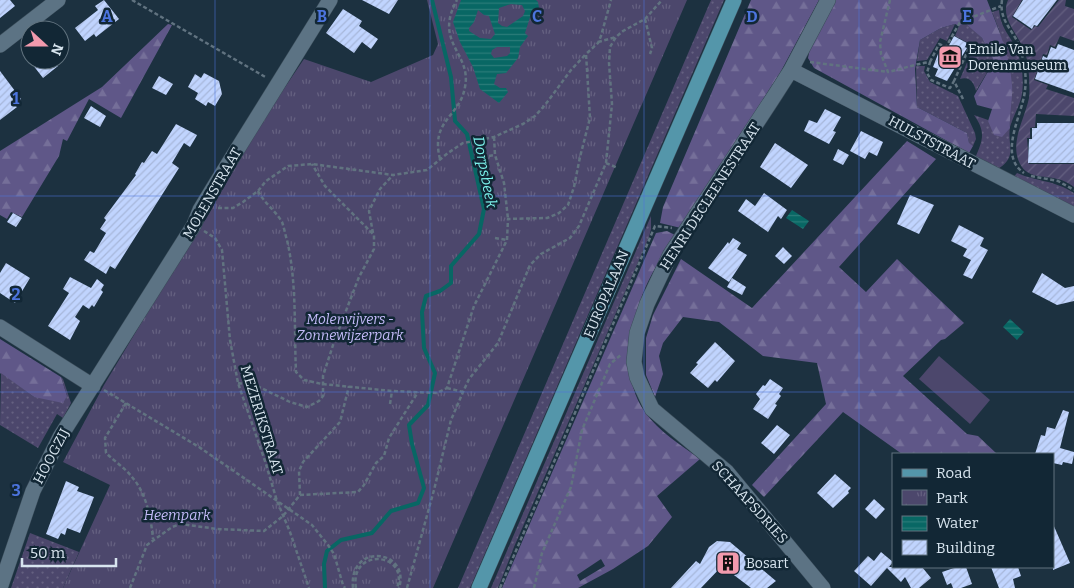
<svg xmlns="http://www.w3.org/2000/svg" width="1074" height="588" viewBox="0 0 1074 588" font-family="Bitter,serif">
	<defs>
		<pattern id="grass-dots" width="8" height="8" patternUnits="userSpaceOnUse" patternTransform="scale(1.25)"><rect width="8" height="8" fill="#4c476c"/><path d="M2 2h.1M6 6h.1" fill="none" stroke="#656181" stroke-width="1.8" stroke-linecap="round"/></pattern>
		<pattern id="forest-firs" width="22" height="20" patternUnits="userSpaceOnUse" patternTransform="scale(1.25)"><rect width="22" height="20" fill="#5f5788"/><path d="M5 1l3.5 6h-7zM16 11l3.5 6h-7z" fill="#756f99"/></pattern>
		<pattern id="park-tufts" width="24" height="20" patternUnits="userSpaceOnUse" patternTransform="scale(1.25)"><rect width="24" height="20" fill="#4c476c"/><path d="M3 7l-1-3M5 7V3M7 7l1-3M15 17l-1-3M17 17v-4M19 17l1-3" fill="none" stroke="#656181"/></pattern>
		<pattern id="garden-furrows" width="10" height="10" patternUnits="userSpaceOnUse" patternTransform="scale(1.25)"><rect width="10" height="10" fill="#4c476c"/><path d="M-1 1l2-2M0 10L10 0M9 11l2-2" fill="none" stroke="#656181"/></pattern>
		<pattern id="water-rules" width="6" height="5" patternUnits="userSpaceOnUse" patternTransform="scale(1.25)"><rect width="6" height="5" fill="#086764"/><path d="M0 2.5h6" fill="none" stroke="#2b7d7a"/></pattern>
		<pattern id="building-hatch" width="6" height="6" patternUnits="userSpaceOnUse" patternTransform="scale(1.25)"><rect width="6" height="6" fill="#c0d4fe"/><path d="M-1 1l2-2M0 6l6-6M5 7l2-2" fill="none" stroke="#a7b7da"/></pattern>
	</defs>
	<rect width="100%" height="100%" fill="#1c3140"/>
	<path fill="url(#grass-dots)" d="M711,0H724L470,588H458Z
		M999,10C1001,29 1009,33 1016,49C1022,63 1024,79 1022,94C1020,106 1013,116 1010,127C1007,146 1018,156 998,169L975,158C983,140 986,132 974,115L988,120V121L1010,128L1009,114L1012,88L999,30L992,12Z
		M965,22L982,38L994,61L976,91C974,83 970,76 960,79L974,46L955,36L959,26Z
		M955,24L947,41L940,38L927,60L917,61L920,40L941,28Z
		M916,66H925L924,71L930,82L958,96L975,133L976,139L973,146L969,144L967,133L917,107Z
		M1017,173C1038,182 1054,180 1074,193V210L1012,179Z
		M651,216V229L649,237L514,547L498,588H491Z
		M1,372L34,397L67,396L61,377L63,379L71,403L63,418L57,414L38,448L0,425Z
		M30,533L79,552L63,588H11Z"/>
	<path fill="url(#forest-firs)" fill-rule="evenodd" d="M751,0H819L780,73L681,228L660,223L663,207Z
		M835,0H987C998,28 1010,55 1012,85C1013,100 1009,113 1010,128L1002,137L994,135L988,121L992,109L977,105L974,96L994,61L982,38L965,23L959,26L955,24L941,28L920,40L915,69L917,107L967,133L969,143L973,146L969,153L814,68L808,58L811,43Z
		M168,24L172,25L121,118L89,99L67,141L63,139L59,156L22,217L11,212L7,219L0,215V151L102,87Z
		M907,141L936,159L839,267L866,292L897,259L964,323L945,339L941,340L903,376L967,434L978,436L997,454H902L843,412L764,497L752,485L826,404L817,363L763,356L719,322L683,317L663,343L659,356L663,374L655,397L646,375V338L653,315L681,259L752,308Z
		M667,231L675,235C663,256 647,278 640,302C630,337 622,381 645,412C659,432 681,445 700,459L657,496L672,517L648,546L613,569L578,588H502L656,233ZM601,559L605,566L580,581L577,575Z
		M0,339L61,377L67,396L63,403L34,397L1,373L0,374Z"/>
	<path fill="url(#park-tufts)" d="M427,0H687L433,588H63L110,485L63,462L104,385L180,258L206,219L256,130L304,59L371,82L433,55L438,44Z"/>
	<path fill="url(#garden-furrows)" d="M1008,0H1022L1012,17L1031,30L1035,26L1038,27L1059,0H1066L1065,6L1074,9V41L1060,36L1055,47L1050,45L1047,55L1043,54L1034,80L1048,85L1046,89L1074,98V116L1036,114L1035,127L1030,128V138H1027L1029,164H1074V187C1069,183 1063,180 1057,179C1043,175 1028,179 1020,164C1009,143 1025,118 1029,98C1030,91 1029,82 1029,75C1028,69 1028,62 1026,56C1022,37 999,20 1008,0Z"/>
	<path fill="#4c476c" d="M939,356L990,400L970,424L919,379Z"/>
	<path fill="url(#water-rules)" fill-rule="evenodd" d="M461,0H536L538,2L540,15L531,14L525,33L528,36L520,47L518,58L506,73L497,74L494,84L500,88H506L508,92L499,103L480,89L473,67L460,42L453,22ZM511,4L522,5L525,11L523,16L507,27L502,26L498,23L499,8ZM478,10L484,15L489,16L495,34L491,39L480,38L469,31V28L474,22ZM497,47H510V53L507,56L494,58L491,54L492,50Z
		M792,210L809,221L803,229L786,218Z
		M1010,319L1024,332L1017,340L1003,327Z"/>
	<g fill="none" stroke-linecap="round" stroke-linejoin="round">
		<path stroke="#086764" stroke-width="4" d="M325,588L324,564L327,551L341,540L372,533L391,511L418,503L424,488L412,444L409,425L428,405L435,373L424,348L422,312L426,296L440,291L451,283V266L479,234L484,209L467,134L455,121L451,77L432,0"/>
	</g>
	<path fill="url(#building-hatch)" d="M0,0H10L15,6L0,18Z
		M104,0L119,19L96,37L94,34L85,41L75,28L98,10L95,6Z
		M362,0H398L389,14Z
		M1023,0H1057L1037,26L1034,25L1032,29L1013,16Z
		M343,9L362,21L359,26L378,39L371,49L362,42L354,53L326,33Z
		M954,36L967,43L965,47L967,48L947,81L935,76L938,69L933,67L938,54L942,48L946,51Z
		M1058,44L1074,50V93L1035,79L1043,56L1047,58L1051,47L1056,49Z
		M29,60H54L58,66L43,78Z
		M0,71L21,99L14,104L17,107L0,120Z
		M204,73L219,81L222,94L215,106L208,102L206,106L195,99L198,93L188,87L195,74L201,78Z
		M159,76L173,84L166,95L152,88Z
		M91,106L106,116L100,127L84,118Z
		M825,109L841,117L833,131L836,132L829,144L804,131L809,120L817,123Z
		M1037,123H1074V163H1028L1029,139H1032V128H1037Z
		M176,124L197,135L196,137L190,147L184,143L172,163L179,168L115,269L110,266L106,274L84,260L90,251L94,253L106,233L100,229L106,220L104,218L136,175L135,174L142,162L144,163L152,151L157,154Z
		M861,131L883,142L877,156L869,152L865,159L850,151Z
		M775,143L808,165L791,188L760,167Z
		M838,149L849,155L843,165L833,160Z
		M764,193L787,210L781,219L778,216L768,232L738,211L746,199L755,206Z
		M910,195L934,205L919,234L897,224Z
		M13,213L22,218L16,227L7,222Z
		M959,225L984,238L980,246L988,250L972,279L963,275L971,260L963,256L967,249L951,241Z
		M733,238L741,243L737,249L747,255L729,282L708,268L728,242L729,244Z
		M783,247L792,256L784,264L775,256Z
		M6,263L30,278L15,303L0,293V273Z
		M1042,273L1065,288L1074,286V301L1057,305L1032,292Z
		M70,277L91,288L97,279L104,285L101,290L103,292L94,307L92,305L89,309L83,305L75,317L80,321L70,340L48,326L69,293L63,289Z
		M732,278L746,287L742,295L727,287Z
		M715,342L735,361L717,382L715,380L708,388L690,373L698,364L696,363Z
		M770,379L783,388L779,394L781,396L775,404L777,405L768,419L753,409L760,399L756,394L763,385L765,386Z
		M1063,410L1069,412L1060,448L1074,452V455L1072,464L1063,462L1062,465L1053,463V454H1035L1041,435L1045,436L1047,427L1055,429Z
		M777,425L790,435L774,454L761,443Z
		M835,474L851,488L848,491L849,493L833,508L817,493Z
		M66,481L79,487L77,491L94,497L80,533L67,528L65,535L61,533L58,539L46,534Z
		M874,499L885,509L876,519L865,509Z
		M1053,524L1070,563L1053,570Z
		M717,541L730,542L776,581L767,588H751L722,566L701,588H671L696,561L700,564L709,547Z
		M881,552L893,562L889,567H922L931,578L919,588H911L905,577L901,582L887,568L871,586L854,571L868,556L874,561Z
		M957,567H966L972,584L961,588H953L951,583L947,585L942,572Z
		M991,567H1018L1021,576L1013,579L1015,588H999Z"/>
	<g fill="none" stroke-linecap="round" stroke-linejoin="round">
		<g stroke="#3b4d5a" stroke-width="16">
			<path id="minor" d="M0,45L58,0
				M791,70L1074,215
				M0,327L93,386
				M0,588L33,491L60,437L194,225L200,210L217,182L330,0
				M823,588L727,472L652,409L637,377L634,362L637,333L647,304L670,255L775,95L791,70L828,0"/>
		</g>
		<g stroke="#3b4d5a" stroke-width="16">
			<path id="major" d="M479,588L734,0"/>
		</g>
		<path stroke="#617380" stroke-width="2.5" stroke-dasharray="4 2.5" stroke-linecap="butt" d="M132,0L267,78
			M890,0L880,42L881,54L888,72C902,69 915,64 930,62L927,73L931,80L950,88L954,81
			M1002,0C999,20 1012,29 1019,45C1024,58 1027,77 1025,90C1023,114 997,155 1024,173
			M645,19L652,48L650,54
			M598,42L616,37
			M810,62L888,72
			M930,62L939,44L946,47L960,22L1001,6
			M963,99L954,81L970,46
			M494,137L495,155L504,183L508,219
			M489,156L495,155
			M440,159C430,120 460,117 465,87C472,53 433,43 457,0
			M606,163L618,168
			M1031,176L1058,181L1074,190
			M258,191C264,203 275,210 282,222C284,227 285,234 287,240C297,283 294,329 296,372L304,380L322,384L392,391L437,393L447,388L474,306L507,240L508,219L547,218L559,213L568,205L574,187L580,157L590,118L586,54L598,43L601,36L611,0
			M218,208H233L243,202L258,191L266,181L288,166L312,164L393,175L427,170L448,153L463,143L494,137L523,124L535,116L545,105L571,70L586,54
			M204,231L215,238L222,250L230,340L238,383L265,461L277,501L290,532L309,588
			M373,233L369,211L380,189L393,175
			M495,238L507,240
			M238,383L257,386L290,402L307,407L319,401L323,396V376L334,342L359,277L374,249V235L325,186L312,164
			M447,388L463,392
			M104,390L199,447L312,525L328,545L334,554L343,585L345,588
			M126,403L105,438L106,453C114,461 125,468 132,477C146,493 151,517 153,539
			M390,404L392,391
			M300,495L358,492L364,485L376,463L384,456L389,438L418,392
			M130,588L147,545L172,527L181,524L217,529L264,531L283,516L300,495L299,471L303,462L340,422L349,386
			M353,588C348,542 411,549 399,588
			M356,588C349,547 410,552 397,588
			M407,588L434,490L451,420L463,392L469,379L498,343L530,265L541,254L570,238L579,226L606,163L612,104L609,63L610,47L616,37L623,31L645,19L662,0
			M500,588L655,226L672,228
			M534,588L542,553L571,487L582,430L610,364L622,354"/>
		<use href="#minor" stroke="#5c7384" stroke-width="15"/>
		<use href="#major" stroke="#5496aa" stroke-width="15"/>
	</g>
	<path fill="none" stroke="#4c74de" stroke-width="1" stroke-opacity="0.55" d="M215,0V588M430,0V588M644,0V588M859,0V588M0,196H1074M0,392H1074"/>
	<defs>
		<g id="museum-square" transform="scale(1.25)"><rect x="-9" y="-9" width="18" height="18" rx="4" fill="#f29aad" stroke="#122735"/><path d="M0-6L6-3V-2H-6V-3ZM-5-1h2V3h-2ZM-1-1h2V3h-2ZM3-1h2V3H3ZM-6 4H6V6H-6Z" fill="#111"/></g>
		<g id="building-square" transform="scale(1.25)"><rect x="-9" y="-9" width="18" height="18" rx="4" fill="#f29aad" stroke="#122735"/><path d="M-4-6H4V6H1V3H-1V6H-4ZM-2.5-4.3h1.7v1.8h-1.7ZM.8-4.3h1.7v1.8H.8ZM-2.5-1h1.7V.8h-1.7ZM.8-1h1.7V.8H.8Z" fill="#111"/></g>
	</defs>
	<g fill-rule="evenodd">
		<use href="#museum-square" x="950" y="57"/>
		<use href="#building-square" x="728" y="563"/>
	</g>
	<g text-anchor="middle" stroke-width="5" stroke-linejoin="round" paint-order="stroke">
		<g font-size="14" fill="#d8e5ef" stroke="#122735" text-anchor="start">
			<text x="968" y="54">Emile Van<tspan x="968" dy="16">Dorenmuseum</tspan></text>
			<text x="746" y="568">Bosart</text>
		</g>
		<g font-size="14" fill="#d8e5ef" stroke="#122735">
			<text transform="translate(932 142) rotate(28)" y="5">HULSTSTRAAT</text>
			<text transform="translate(212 193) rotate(-60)" y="5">MOLENSTRAAT</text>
			<text transform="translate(710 196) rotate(-57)" y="5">HENRI DECLEENESTRAAT</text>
			<text transform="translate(606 294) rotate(-67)" y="5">EUROPALAAN</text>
			<text transform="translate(262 420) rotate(73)" y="5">MEZERIKSTRAAT</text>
			<text transform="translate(51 456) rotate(-62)" y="5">HOOGZIJ</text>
			<text transform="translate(750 502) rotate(48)" y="5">SCHAAPSDRIES</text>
		</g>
		<g font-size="14" font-style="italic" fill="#c3baf8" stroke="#122735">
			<text x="350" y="324">Molenvijvers -<tspan x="350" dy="16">Zonnewijzerpark</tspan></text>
			<text x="177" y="520">Heempark</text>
		</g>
		<g font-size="15" font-style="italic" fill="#7cf3ec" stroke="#122735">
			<text transform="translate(485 172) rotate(79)" y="5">Dorpsbeek</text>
		</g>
	</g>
	<g font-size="16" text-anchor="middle" font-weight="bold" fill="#4c74de" stroke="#122735" stroke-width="5" stroke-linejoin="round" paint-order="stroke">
		<text x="107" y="22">A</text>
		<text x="322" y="22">B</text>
		<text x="537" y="22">C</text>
		<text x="752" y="22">D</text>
		<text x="967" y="22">E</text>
		<text x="16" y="104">1</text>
		<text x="16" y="300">2</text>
		<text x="16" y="496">3</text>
	</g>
	<rect x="892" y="453" width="162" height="115" fill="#122735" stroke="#61737f"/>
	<rect x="902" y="469" width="25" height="8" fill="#5496aa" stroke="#61737f"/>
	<text x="936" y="478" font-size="15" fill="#d8e5ef">Road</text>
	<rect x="902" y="490" width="25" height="15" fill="url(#park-tufts)" stroke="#61737f"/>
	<text x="936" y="503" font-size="15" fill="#d8e5ef">Park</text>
	<rect x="902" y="516" width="25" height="15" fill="url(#water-rules)" stroke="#61737f"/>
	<text x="936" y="528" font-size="15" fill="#d8e5ef">Water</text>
	<rect x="902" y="540" width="25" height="15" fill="url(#building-hatch)" stroke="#61737f"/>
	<text x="936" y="553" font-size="15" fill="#d8e5ef">Building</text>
	<g transform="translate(45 45) rotate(111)"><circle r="24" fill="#122735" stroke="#61737f"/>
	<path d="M0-4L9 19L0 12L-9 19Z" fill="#f29aad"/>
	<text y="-8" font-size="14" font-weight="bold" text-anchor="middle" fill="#d8e5ef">N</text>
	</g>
	<path d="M22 558v8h94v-8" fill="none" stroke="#d8e5ef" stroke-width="2.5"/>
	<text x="30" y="558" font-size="15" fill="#d8e5ef" stroke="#122735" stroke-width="4" paint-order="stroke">50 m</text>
</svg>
